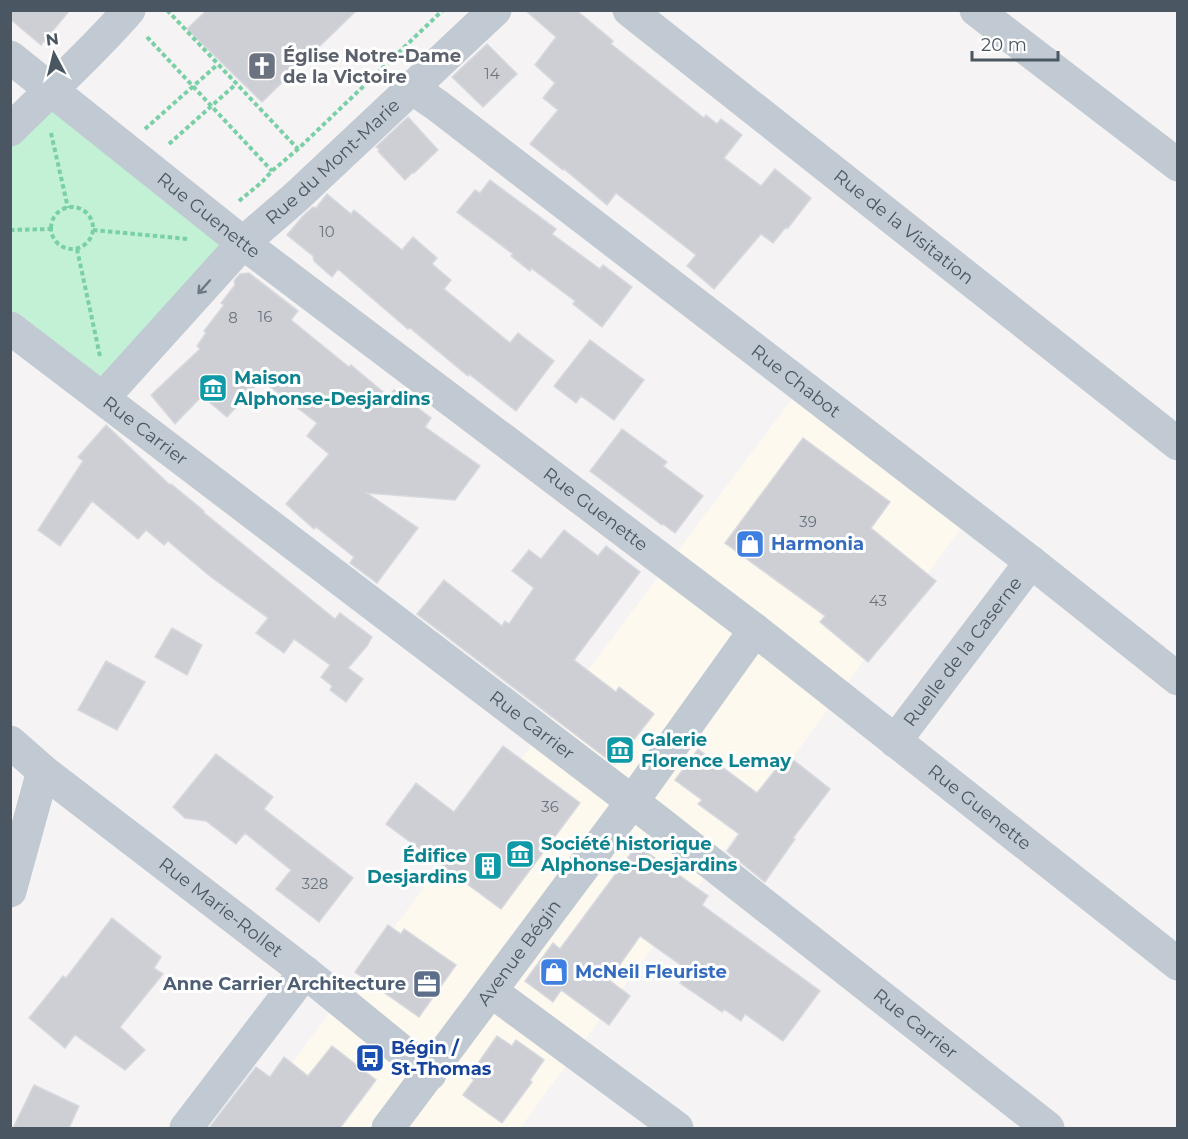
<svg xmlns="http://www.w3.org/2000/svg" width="1188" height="1139" viewBox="0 0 1188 1139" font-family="Montserrat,sans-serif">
	<rect width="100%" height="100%" fill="#f5f3f3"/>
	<path fill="#fdf9ef" d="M802,386L971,515L520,1128H243Z"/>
	<path fill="#c3f1d5" d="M52,88L243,243L103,398L11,327L10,130Z"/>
	<path fill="#cdcfd5" stroke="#d7d9de" stroke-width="1.5" d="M10,10H70L41,45L10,19Z
		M207,10H357L262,102L187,29Z
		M525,10H576L613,41L611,44L704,118L706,115L717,124L721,119L742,135L724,158L761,186L775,169L811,198L788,228L786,227L773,243L761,234L714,289L687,266L696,255L616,193L607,205L564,169L563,170L530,144L558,110L543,98L555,83L535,65L556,37Z
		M487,44L517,74L483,107L452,77Z
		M408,117L438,150L414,173L413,172L405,180L378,151L379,149L376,147Z
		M490,180L556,229L552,234L600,269L603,265L632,287L602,327L573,304L575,301L531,268L530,271L511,256L513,254L457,212L475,190L480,193Z
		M327,194L351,214L354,210L402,250L413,237L437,258L432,264L451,280L444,289L510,343L518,333L554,361L516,411L469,374L468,376L410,328L408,329L338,269L332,277L314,261L313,256L287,235L303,216L313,207L316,208Z
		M249,273L298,311L291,320L349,367L351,365L388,396L394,390L431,418L425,427L480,466L455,500L367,493L418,528L377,583L350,563L354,557L316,527L314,529L286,504L329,454L307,436L317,423L261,380L227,417L202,396L175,424L151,395L200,349L197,346L206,333L204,331L224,305L221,303L235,285L234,281L240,274Z
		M590,340L644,380L614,420L581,396L576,403L554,386Z
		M106,425L170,485L171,484L204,511L203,512L335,619L340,613L372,637L367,646L348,668L363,679L346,702L330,690L332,686L321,677L330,665L294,639L284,653L256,633L268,618L211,577L168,541L164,545L146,530L138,539L92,501L60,546L38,530L83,461L78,457Z
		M622,429L667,462L663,466L703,496L675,533L663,524L662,525L590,471Z
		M803,438L890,502L871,528L936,581L868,662L820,622L825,616L725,543Z
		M564,530L598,556L606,546L640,572L574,660L616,692L619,687L654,714L615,764H614L417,614L444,580L502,626L505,621L509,624L534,588L512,571L529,550L541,559Z
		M172,628L202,645L187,675L155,657Z
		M106,661L145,682L117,730L78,710Z
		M503,746L580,803L501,909L386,824L416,783L454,812Z
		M698,749L757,793L787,755L830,789L793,838L795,839L765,882L727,851L739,834L698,804L702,800L675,780Z
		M216,754L273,797L264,809L353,878L319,922L276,889L291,870L245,833L236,844L206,821L185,818L173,807Z
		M637,845L708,896L702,905L820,991L783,1041L745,1014L741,1021L724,1009L722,1012L680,983L689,971L640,936L609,980L630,996L609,1025L561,990L553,1002L525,981L553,943L560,949Z
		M112,918L161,957L154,968L163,974L120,1027L145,1050L125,1070L75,1035L65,1048L29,1018L63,976L66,978Z
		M388,925L401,934L404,929L456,965L419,1017L355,972Z
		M497,1036L512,1046L516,1040L544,1060L530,1080L532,1082L502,1123L463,1095L474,1080L469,1076Z
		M332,1046L376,1080L340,1128H209L256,1067L270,1077L284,1057L308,1076Z
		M34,1085L79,1106L69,1128H13Z"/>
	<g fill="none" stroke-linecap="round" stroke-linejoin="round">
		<path stroke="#7ad0a6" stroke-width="4" stroke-dasharray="4.5 3" stroke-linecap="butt" d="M167,10L298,149
			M147,37L272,171
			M145,129L217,65
			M51,133L68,208
			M169,144L236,84
			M239,201L262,182L272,171L298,149L443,10
			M51 228a21 21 0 1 1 42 0a21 21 0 1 1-42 0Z
			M10,230L52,229
			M93,230L188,239
			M77,249L100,356"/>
		<g stroke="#c1cad2" stroke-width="33">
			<path id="s1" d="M629,10L1178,444"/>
			<path d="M976,10L1178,165"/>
			<path id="s2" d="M10,57L243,243L755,630L1178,964"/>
			<path id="s3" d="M412,88L438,106L1031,562L1178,679"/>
			<path d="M10,130C50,90 92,53 129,10"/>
			<path id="s4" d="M10,328L655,819L1048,1128"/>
			<path id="s5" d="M103,398L243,243L296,197L495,10"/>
			<path id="s6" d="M895,741L1031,562"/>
			<path id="s7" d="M10,742L43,771L305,972L430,1074"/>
			<path d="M10,891L43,771"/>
			<path d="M491,991L677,1128"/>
			<path d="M186,1128L305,972"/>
			<path id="s8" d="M388,1128L632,802L755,630"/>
		</g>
	</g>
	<defs><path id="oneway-shaft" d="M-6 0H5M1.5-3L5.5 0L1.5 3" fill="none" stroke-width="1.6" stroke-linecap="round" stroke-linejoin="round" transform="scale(1.5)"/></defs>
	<use stroke="#6e7983" href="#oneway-shaft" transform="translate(204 287) rotate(132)"/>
	<defs>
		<g id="church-square" transform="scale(1.5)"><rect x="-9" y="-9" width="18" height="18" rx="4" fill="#6b7280" stroke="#fff"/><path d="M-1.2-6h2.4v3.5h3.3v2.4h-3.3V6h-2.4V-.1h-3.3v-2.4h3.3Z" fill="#fff"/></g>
		<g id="museum-square" transform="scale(1.5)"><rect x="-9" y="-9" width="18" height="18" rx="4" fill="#0f9aa8" stroke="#fff"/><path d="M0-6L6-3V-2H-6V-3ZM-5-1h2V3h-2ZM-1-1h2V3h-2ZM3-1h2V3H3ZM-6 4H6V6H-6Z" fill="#fff"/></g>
		<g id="shop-square" transform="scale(1.5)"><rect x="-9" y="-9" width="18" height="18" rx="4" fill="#3f7fe0" stroke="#fff"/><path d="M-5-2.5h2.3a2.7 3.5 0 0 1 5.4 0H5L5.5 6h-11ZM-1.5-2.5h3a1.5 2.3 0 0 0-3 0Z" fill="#fff"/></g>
		<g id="building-square" transform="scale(1.5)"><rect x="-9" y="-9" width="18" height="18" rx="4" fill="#0f9aa8" stroke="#fff"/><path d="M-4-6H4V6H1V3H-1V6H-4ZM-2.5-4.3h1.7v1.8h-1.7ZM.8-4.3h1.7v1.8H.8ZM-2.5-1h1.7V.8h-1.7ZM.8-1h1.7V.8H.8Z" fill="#fff"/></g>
		<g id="office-square" transform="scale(1.5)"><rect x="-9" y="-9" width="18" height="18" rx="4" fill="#5c6f8a" stroke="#fff"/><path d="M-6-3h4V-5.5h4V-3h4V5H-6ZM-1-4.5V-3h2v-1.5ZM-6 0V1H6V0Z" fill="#fff"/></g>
		<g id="bus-square" transform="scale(1.5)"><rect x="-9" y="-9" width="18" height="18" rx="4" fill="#1a4fb4" stroke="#fff"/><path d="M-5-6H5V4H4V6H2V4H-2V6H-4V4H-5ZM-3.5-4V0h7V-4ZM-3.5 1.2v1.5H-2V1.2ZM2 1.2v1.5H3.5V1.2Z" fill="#fff"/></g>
	</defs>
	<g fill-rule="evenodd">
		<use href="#church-square" x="262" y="66"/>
		<use href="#museum-square" x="213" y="388"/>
		<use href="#shop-square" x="750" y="544"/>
		<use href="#museum-square" x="620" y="750"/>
		<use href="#museum-square" x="520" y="854"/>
		<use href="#building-square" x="488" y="866"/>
		<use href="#shop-square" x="554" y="972"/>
		<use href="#office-square" x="427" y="984"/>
		<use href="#bus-square" x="370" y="1058"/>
	</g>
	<g text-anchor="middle" stroke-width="6" stroke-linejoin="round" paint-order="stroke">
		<g font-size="15" fill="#6b747e">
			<text x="492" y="79">14</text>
			<text x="327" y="237">10</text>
			<text x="265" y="322">16</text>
			<text x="233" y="323">8</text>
			<text x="808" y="527">39</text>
			<text x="878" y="606">43</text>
			<text x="550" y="812">36</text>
			<text x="315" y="889">328</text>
		</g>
		<g font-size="18" font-weight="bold" fill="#5b616d" stroke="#fff" text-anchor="start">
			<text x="283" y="62">Église Notre-Dame<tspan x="283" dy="21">de la Victoire</tspan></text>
		</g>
		<g font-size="18" fill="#4a5661" stroke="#fff">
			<text dy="6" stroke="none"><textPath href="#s5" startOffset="330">Rue du Mont-Marie</textPath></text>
			<text dy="6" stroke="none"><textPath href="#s2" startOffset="254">Rue Guenette</textPath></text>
			<text dy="6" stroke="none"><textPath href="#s1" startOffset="350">Rue de la Visitation</textPath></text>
			<text dy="6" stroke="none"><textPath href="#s3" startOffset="483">Rue Chabot</textPath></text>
			<text dy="6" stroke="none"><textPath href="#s4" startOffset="170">Rue Carrier</textPath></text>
			<text dy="6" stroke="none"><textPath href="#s2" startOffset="740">Rue Guenette</textPath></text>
			<text dy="6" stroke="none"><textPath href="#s6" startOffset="112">Ruelle de la Caserne</textPath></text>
			<text dy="6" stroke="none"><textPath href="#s4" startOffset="656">Rue Carrier</textPath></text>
			<text dy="6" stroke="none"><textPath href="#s2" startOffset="1226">Rue Guenette</textPath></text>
			<text dy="6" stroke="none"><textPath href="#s7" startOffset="268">Rue Marie-Rollet</textPath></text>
			<text dy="6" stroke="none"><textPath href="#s8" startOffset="219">Avenue Bégin</textPath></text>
			<text dy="6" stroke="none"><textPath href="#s4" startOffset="1142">Rue Carrier</textPath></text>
		</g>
		<g font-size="18" font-weight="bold" fill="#0d838f" stroke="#fff" text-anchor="start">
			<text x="234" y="384">Maison<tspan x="234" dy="21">Alphonse-Desjardins</tspan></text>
			<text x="641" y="746">Galerie<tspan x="641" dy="21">Florence Lemay</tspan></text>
			<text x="541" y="850">Société historique<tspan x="541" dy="21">Alphonse-Desjardins</tspan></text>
			<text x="467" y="862" text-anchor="end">Édifice<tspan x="467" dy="21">Desjardins</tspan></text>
		</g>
		<g font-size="18" font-weight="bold" fill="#366cbe" stroke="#fff" text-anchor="start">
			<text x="771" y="550">Harmonia</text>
			<text x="575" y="978">McNeil Fleuriste</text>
		</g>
		<g font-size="18" font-weight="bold" fill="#4e5e75" stroke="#fff" text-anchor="end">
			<text x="406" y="990">Anne Carrier Architecture</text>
		</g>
		<g font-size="18" font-weight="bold" fill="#164399" stroke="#fff" text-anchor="start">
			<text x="391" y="1054">Bégin /<tspan x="391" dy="21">St-Thomas</tspan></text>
		</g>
	</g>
	<rect width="1188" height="1139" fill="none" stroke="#4a5661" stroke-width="24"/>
	<g transform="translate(54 54) rotate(353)" stroke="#ffffff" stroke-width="4.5" paint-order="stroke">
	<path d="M0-4.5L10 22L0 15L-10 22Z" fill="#4a5661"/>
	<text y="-9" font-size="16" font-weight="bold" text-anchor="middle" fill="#4a5661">N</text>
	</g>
	<path d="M972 51v9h86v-9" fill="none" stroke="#4a5661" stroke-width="3"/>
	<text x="981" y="51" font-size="18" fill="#4a5661" stroke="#ffffff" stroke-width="4.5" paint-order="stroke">20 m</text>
</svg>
